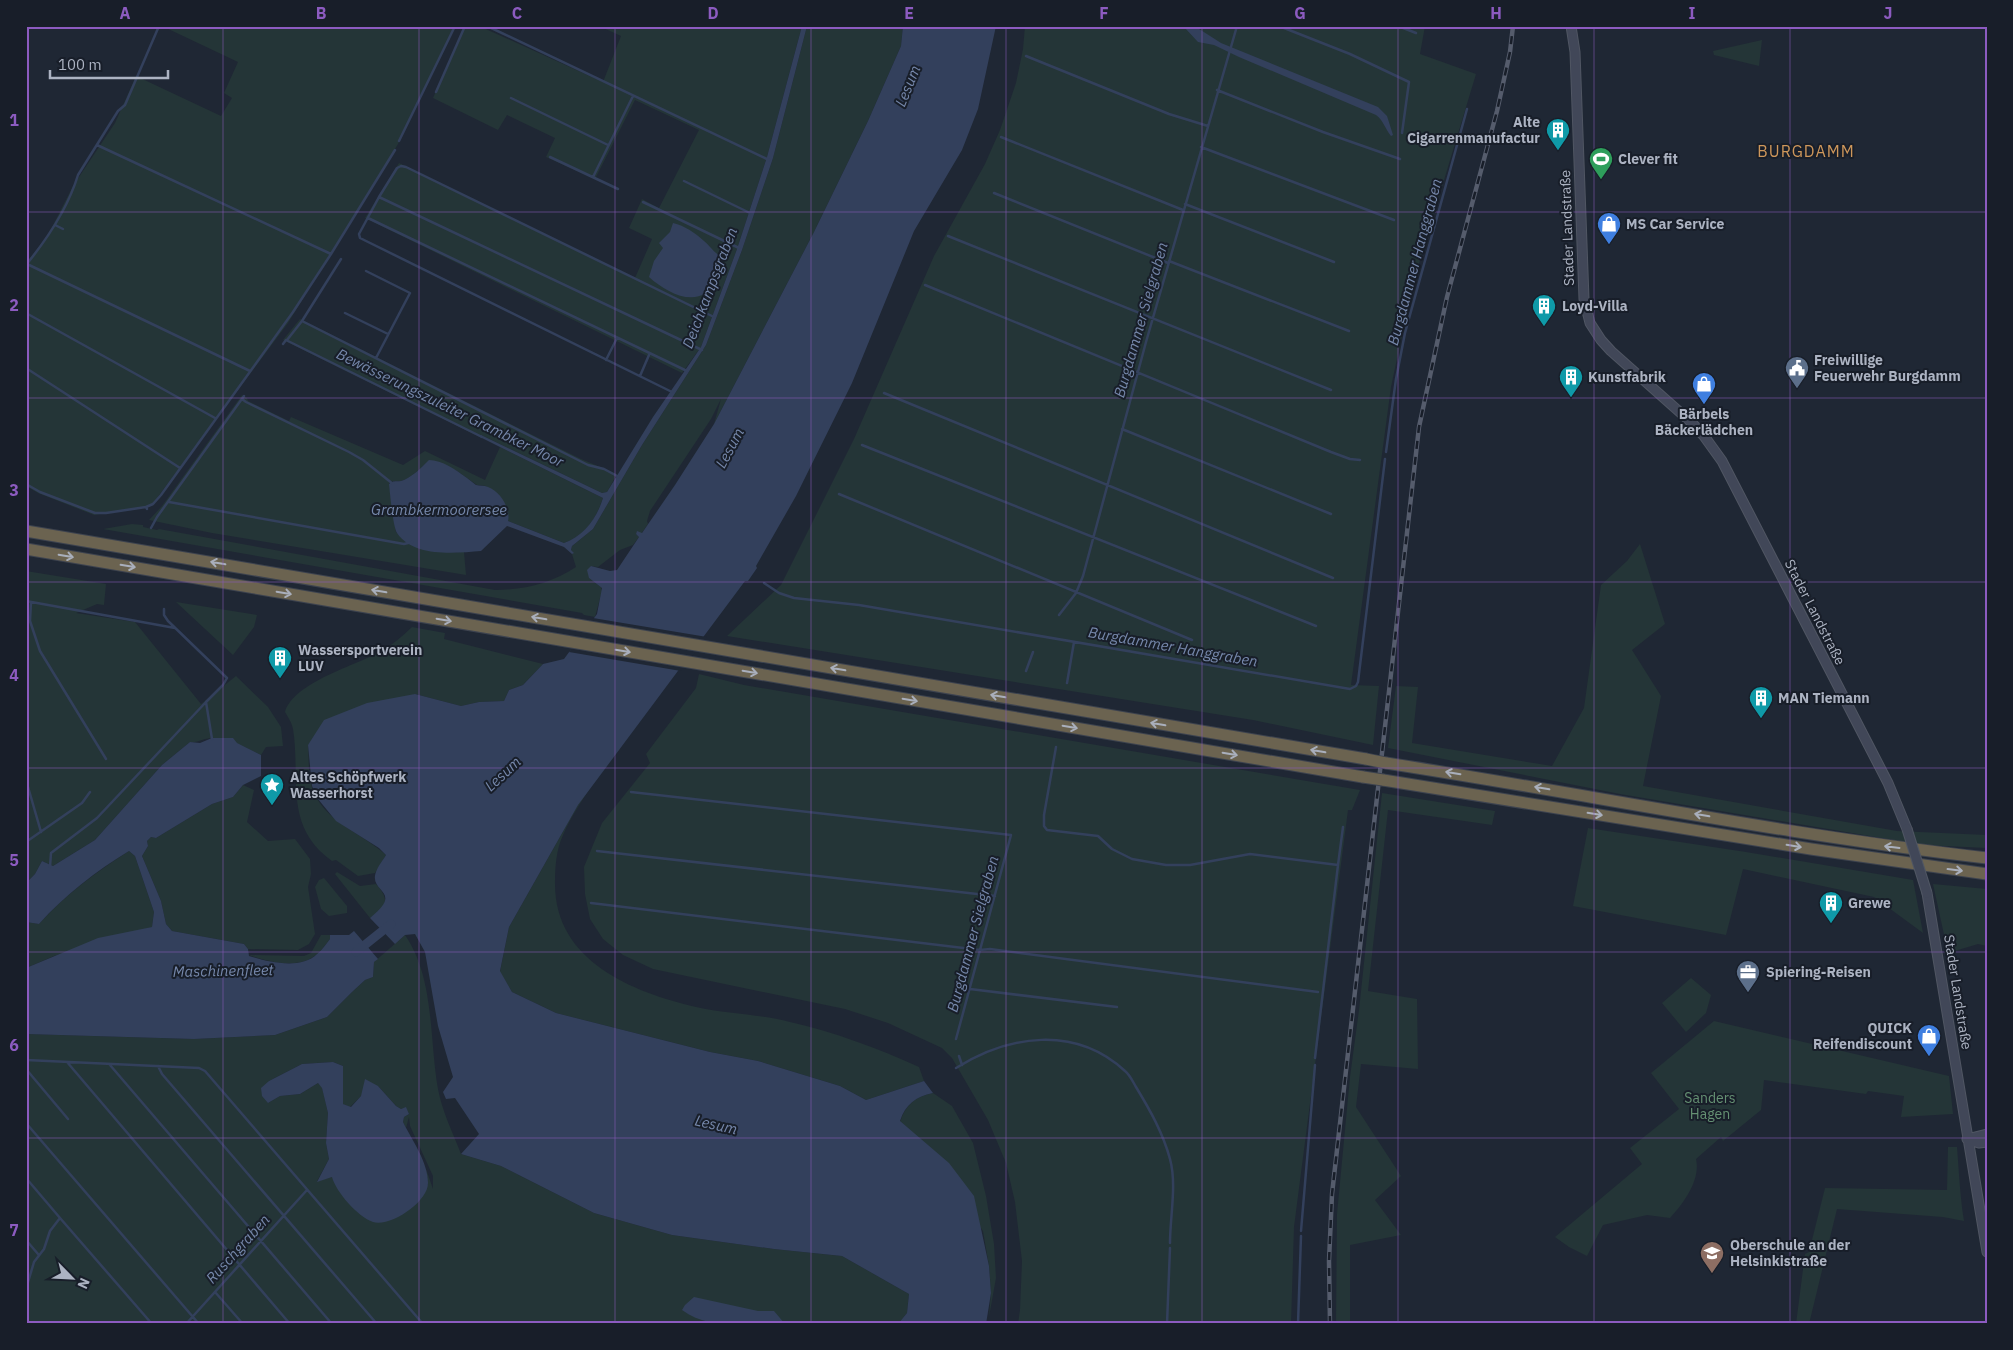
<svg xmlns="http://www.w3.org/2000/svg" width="2013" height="1350" viewBox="0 0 2013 1350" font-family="'IBM Plex Sans',sans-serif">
	<rect width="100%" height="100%" fill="#1f2734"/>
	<path fill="#243537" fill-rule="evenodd" d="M162,26H454L398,144L288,323L151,506L94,515L38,493L26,486V263L48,235L73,186L115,123L136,76L221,116L232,98L224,93L238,62Z
		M464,26H479L603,82L621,36L599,26H802L767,157L737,249L701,347L682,373L365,218L399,163L635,278L652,239L629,228L642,199L659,208L699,130L635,100L595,179L546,157L555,138L507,115L498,130L433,98Z
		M807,26H903L901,46L868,121L814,232L714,424L721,399L711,419L650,511L647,521L648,524L641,534L637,532L636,534L639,537L633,545L620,550L598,567L591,566L589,578L601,587L602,591L595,617L584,615L582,613L103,529L132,524L143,525V527L157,530L159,529L495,590C524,590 552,583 576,567L572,554L573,553L571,550L572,546L593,529L642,445L706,345L742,250L773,158Z
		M1025,26H1425L1420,54L1476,74L1413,283L1391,387L1351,685L1379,686L1373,745L1253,720L727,636L781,585L854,439L934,256L985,164L1000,130L1016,83L1023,49Z
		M1762,40L1759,66L1714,55L1713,51Z
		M300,319L581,459L617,474L607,492L602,493L481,435L480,437L283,340Z
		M242,395L247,398L248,401L289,421L291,417L403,465L425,451L485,480L500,447L603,498C596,519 585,536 564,543L508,521L486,486L477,485L457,471L429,461C422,467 410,479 401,481C396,482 394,480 389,483L396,532C414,550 440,553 464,552L466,575L212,533L149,520L162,506Z
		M1640,544L1665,624L1632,650L1661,696L1643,786L1897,831L1987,835V848L1923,845L1620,794L1388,748L1396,686L1418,687L1412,743L1552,766L1584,708L1601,585L1627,561Z
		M26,571L106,584L104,605L97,604L76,613L135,622L201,704L236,676L268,707L281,727L283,746L266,747L261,755C246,748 229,737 212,738C203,738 199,743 190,742L162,765L95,840L53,866L42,861L35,874L26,883Z
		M176,602L257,615L254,627L233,655Z
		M412,627L445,633L444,639L543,664L523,685L509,690L504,701L479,702L461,706L415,694L308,745C309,758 308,775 312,788C324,822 362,833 386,855L375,873L358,876L336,860L332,861C283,826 301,779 293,729C292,723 288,717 285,712C294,682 357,665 382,651C393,644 403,636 412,627Z
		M699,674L744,685L1360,790L1352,810H1348L1294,1227L1291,1324H1018L1020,1310L1022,1261L1015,1202L1006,1163L988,1120L952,1058L942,1048L888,1023L845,1009L653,969L623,955L603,939L590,919L585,894L584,867L602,823L650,763L646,754L696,688Z
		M595,780C584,798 571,816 563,835C556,850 555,868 555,884C555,961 632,992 696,1007C727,1014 759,1014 790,1022C834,1032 877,1048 919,1067L924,1081L866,1100L840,1086L758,1061L710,1052L556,1013L512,992L500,972L509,927L578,805Z
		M243,785L254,790L247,822L268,841L295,839L310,859L311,874L308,887L315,934L309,944L298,950L248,949L244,944L172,931L166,924L161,901L142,856L148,846L147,841L151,837L156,838L212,804L233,797Z
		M1382,793L1495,811L1492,825L1388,810L1368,991L1417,999L1418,1069L1361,1064L1356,1107L1401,1176L1375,1200L1401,1235L1350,1245V1324H1336L1337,1214L1350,1077L1359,1010Z
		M1588,828L1746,852L1913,880L1923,933L1874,897L1743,869L1726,935L1573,906Z
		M129,851L135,856L154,912L152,927L54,956L26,968V922L39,924C65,895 96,872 129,851Z
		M337,872L360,886L376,884C391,901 386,906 370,918L335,874Z
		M324,878L347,906V913L329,916L321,909L315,887L319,880Z
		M1933,884L1987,889V946L1978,944L1948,953Z
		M321,935H330V939C326,944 322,950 317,954C300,970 268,962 249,955L304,956L311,953Z
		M405,935C435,979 429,1038 438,1089C442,1111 453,1133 461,1154L501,1166L594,1213L672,1235L774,1249L842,1256L909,1294L907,1313L898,1324H26V1034L194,1039L275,1035L327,1017L352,992L365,980L373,977L374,962ZM333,1062L343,1066V1104L350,1107L361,1096L378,1086L396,1106L401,1109L406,1108L409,1114L404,1117L403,1122L406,1128L409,1117L410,1126L433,1176V1189L426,1169L428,1185L332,1177L317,1181L329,1159L326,1143L328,1113L322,1087L318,1083L300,1094L280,1096L268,1103L269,1081L302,1064Z
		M1691,978L1711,995L1706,1013L1686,1032L1662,1003Z
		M1714,1021L1949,1076L1953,1114L1901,1117L1904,1096L1868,1091L1866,1094L1764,1080L1761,1110L1723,1141L1721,1137L1696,1159C1701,1180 1683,1204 1670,1218L1647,1215L1603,1225L1587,1256L1569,1247L1555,1237L1642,1164L1630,1148L1679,1109L1651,1073Z
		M933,1093L952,1106L973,1143L986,1196L994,1244L996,1278L989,1317L991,1293L989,1266L983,1231L900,1122C905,1105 916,1096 933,1093Z
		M1948,1147H1957C1959,1172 1960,1196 1964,1221L1943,1217L1837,1209L1809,1324H1796L1805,1254L1809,1252L1825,1188L1947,1190Z"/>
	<path fill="#33405c" d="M802,26H807L773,158L742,250L706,345L642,445L593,529L572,546L571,550L574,553L572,554L564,547L507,526L481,551C456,553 414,558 397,533C393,527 390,493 389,484C394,480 396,482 401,481C410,479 422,467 429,460C442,460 456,470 467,478C470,480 473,483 476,485C480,486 484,485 488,487C500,491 511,509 508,521L564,543C584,536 597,518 603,498L480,437L481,435L602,493L607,492L653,417L701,347L737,249L767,157Z
		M903,26H996L978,109L962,150L914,231L852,383L796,496L756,566L757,568L748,581H745L578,805L509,927L500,971L512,992L556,1013L710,1052L758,1061L840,1086L866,1100L924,1081L933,1093C916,1096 905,1105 900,1121L949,1163L974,1196L989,1266L991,1293L986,1324H898L907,1313L909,1294L842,1256L774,1249L672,1235L594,1213L501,1166L461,1154L479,1134L455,1098L446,1099L443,1092L453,1077L438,1026L425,952L415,934L405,935L395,944L370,918C405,890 368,893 376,872C378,866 383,860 386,855L379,848L336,821L318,799L312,786L308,745L324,720L367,703L415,694L461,706L479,702L504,701L509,690L523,685L543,664L564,659L597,614L602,588L589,578L587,570L591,566L610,571L617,570L639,537L636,534L637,531L642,533L675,485L714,424L814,232L868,121L901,46Z
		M1179,26L1196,27L1221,43L1378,107L1387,116L1393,135L1391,136C1385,129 1384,121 1376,115L1239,57L1214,45L1198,42L1185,28Z
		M673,223C685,226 694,232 704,241C711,247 713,252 722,257C724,266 721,270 717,279C702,311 669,295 649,277L654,261L663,248L659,243L670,232Z
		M212,738H233L237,743L261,755V776L243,785L233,797L212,804L156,838L151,837L147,841L148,846L142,856L161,901L166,924L172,931L244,944L248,949L249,956C268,962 301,970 317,954C322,950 326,944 330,939V935H349L354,931L378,959L374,962L373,977L365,980L352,992L327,1017L275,1035L194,1039L26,1034V968L98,938L152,927L154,912L135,856L129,851C96,871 65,895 39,924L26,922V883L35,874L42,861L53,866L95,840L162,765L190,742L200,743Z
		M333,1062L343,1066V1104L351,1107L361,1096L365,1079L378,1086L396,1106L401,1109L406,1107L409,1114L404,1117L403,1122C412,1140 428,1162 428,1183C428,1202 391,1227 373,1222C358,1217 336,1192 332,1177L317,1182L329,1159L326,1143L328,1113L322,1088L318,1083L300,1094L280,1096L268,1103L262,1096L261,1088L269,1081L302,1064Z
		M694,1297L758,1311H774L785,1324C751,1324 710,1331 682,1310L685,1305Z"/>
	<path fill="#1f2734" d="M593,618L707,637L681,671L569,652Z"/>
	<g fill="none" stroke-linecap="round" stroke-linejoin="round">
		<path stroke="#33405c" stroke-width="2.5" d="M487,26L769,160
			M1279,26L1350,54L1409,82L1402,133
			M1398,26L1416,33
			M1026,56L1169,114L1208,126
			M1217,90L1323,132L1400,159
			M436,92L465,26
			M511,98L608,145
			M1001,137L1183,210
			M399,141L455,26
			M97,145L331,254
			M1201,147L1394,220
			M550,157L618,189
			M593,177L633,96
			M684,181L750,213
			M994,193L1168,263
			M379,197L702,350
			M643,202L739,248
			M1185,204L1334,262
			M368,218L687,371
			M55,225L63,229
			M948,236L1331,390
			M1169,261L1349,331
			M27,264L250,371
			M26,265C48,238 68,208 78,175L118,111L125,105L159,26
			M366,271L410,293L376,358
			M925,285L1331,452L1350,459L1360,460
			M26,313L215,418
			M345,313L388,334
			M302,321L588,465L604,469L619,477
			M287,340L302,321L341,259
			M283,344L286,340L482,437
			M606,360L617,338
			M26,368L180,468
			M640,376L649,355
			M672,392L360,238L359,234L379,197L397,168L401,166L406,167L714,317
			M884,393L1333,578
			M242,399L246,402L349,452L363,460L393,484
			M1122,429L1331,514
			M862,445L1316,626
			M1386,452L1396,379L1405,333L1467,109
			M26,484L40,492L95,513H106L146,507L147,509
			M839,494L1192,640
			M169,502L404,544L412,542
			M146,507L153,504L161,495L293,312L331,254L395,150
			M157,517L244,396
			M151,528L157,517
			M764,583L779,593L794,598L859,605L1350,689L1356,686L1358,682L1385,459
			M26,601L175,628
			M31,602L30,621L40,651L106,759
			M164,609V615L168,621L227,678L223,685L206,702L212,739
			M1059,615L1076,593L1083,576L1146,342L1237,26
			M1026,671L1033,652
			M1067,683L1074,642
			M1056,747L1044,815V826L1047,830L1098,836L1112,849L1132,859L1166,865H1190L1250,854L1338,865L1315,1058
			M26,780L41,832
			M631,792L1011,835L956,1039
			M26,842L82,803L90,792
			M597,851L995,896
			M1338,865L1343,827
			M50,867L51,853L97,818L206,702
			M591,903L980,950L990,949L1318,992
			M970,989L1117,1007
			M959,1056L962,1065
			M26,1060L199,1068L205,1071L423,1324
			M67,1062L290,1324
			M110,1065L332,1324
			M158,1066L162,1074L377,1324
			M956,1068C1009,1035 1075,1025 1125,1071C1130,1075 1133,1082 1136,1087C1150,1110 1163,1133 1170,1159C1177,1185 1170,1216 1170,1243
			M26,1069L68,1119
			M26,1123L199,1324
			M26,1178L60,1218
			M1301,1231L1315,1065
			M26,1240L38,1254
			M26,1289L34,1262L44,1249L50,1231L60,1218L152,1324
			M215,1292L243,1324
			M186,1324L307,1190
			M1167,1324L1170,1248
			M1298,1324L1301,1236"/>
		<path stroke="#33405c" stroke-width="9" d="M356,952L391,924"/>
		<g stroke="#505663" stroke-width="11">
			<path id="secondary" d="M1571,26L1575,52L1584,299L1590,323L1601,340L1611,351L1692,423L1704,436L1722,461L1888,783L1907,829
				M1927,893L1987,1252
				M1967,1139L1979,1143L1987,1142
				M1967,1139L1987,1134"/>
		</g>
		<g stroke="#3d434f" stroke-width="13">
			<path id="highway" d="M26,531L1366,759
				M26,549L1363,777
				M1386,763C1586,794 1785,835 1987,858
				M1383,780L1811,849L1987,874"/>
		</g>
		<use href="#secondary" stroke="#414758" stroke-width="9"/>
		<use href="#highway" stroke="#6b6350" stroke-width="11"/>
		<g stroke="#555c6c" stroke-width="4.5">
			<path id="rail" d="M1330,1324L1329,1261L1332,1194L1419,427L1447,297L1497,111L1510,52L1513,26"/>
		</g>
		<use href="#rail" stroke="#181e29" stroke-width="2.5" stroke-dasharray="8" stroke-linecap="butt"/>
		<g stroke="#505663" stroke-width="11" stroke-linecap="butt">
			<path id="secondary-bridge" d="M1907,829L1927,893"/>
		</g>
		<g stroke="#3d434f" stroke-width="13" stroke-linecap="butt">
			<path id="highway-bridge" d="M1366,759L1386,763
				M1363,777L1383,780"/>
		</g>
		<use href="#secondary-bridge" stroke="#414758" stroke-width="9"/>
		<use href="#highway-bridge" stroke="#6b6350" stroke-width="11"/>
	</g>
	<defs><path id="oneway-shaft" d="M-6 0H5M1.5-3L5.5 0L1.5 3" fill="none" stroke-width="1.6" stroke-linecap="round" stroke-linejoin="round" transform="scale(1.25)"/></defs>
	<g stroke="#a9afbc">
		<use href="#oneway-shaft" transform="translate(66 556) rotate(10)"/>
		<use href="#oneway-shaft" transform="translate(218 563) rotate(-170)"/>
		<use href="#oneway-shaft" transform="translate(128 566) rotate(9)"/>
		<use href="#oneway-shaft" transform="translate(379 591) rotate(-170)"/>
		<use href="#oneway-shaft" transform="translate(284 593) rotate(10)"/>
		<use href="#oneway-shaft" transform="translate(539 618) rotate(-170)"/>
		<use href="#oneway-shaft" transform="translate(444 620) rotate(10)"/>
		<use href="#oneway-shaft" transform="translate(623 651) rotate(9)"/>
		<use href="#oneway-shaft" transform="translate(838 669) rotate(-170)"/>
		<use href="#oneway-shaft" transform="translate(750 672) rotate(10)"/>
		<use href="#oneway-shaft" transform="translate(998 696) rotate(-170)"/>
		<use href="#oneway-shaft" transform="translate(910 700) rotate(10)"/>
		<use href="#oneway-shaft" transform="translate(1158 724) rotate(-170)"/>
		<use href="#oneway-shaft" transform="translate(1070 727) rotate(10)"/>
		<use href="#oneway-shaft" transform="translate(1318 751) rotate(-170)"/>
		<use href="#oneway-shaft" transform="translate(1230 754) rotate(10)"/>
		<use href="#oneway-shaft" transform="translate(1453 773) rotate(-171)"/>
		<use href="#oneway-shaft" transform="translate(1542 788) rotate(-170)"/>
		<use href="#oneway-shaft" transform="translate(1595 814) rotate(9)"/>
		<use href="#oneway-shaft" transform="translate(1702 815) rotate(-170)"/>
		<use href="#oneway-shaft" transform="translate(1794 846) rotate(9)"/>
		<use href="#oneway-shaft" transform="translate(1892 847) rotate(-173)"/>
		<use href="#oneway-shaft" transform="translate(1955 870) rotate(7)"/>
	</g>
	<path fill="none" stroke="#8c5bc0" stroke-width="1" stroke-opacity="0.55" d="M223,26V1324M419,26V1324M615,26V1324M811,26V1324M1006,26V1324M1202,26V1324M1398,26V1324M1594,26V1324M1790,26V1324M26,212H1987M26,398H1987M26,582H1987M26,768H1987M26,952H1987M26,1138H1987"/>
	<defs>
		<g id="building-pin" transform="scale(1.25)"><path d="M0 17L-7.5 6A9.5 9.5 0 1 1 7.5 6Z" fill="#0f9aa8" stroke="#181e29"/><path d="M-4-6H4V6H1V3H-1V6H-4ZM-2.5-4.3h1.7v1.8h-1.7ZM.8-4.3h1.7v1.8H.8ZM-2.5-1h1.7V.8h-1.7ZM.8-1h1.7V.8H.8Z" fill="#fff"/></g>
		<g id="stadium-pin" transform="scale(1.25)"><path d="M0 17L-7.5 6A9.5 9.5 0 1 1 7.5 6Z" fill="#2e9e5b" stroke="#181e29"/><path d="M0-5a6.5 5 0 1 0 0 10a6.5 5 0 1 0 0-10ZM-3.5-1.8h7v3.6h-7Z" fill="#fff"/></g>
		<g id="shop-pin" transform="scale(1.25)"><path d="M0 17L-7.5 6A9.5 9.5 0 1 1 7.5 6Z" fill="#3f7fe0" stroke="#181e29"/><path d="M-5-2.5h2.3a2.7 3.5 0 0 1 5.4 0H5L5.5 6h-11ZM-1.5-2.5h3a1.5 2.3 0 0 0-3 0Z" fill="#fff"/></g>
		<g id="civic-pin" transform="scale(1.25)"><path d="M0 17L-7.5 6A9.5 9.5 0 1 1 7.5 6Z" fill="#5c6f8a" stroke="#181e29"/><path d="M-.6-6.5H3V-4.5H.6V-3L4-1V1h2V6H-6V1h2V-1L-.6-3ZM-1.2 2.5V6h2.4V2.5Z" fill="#fff"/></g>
		<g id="sight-pin" transform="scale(1.25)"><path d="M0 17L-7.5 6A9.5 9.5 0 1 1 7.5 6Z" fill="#0f9aa8" stroke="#181e29"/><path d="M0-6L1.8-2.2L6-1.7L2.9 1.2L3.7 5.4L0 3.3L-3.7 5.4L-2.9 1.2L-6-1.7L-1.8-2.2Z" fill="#fff"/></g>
		<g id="office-pin" transform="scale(1.25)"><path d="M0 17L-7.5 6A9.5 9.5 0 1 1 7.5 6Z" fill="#5c6f8a" stroke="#181e29"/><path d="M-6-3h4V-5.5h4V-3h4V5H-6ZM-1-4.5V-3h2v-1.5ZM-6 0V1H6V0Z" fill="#fff"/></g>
		<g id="school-pin" transform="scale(1.25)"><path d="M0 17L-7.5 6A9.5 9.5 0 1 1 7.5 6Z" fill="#8d6e63" stroke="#181e29"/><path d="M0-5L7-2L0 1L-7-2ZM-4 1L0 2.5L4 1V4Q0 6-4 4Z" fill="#fff"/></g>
	</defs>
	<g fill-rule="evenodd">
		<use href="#building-pin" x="1558" y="130"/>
		<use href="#stadium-pin" x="1601" y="159"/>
		<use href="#shop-pin" x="1609" y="224"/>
		<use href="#building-pin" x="1544" y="306"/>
		<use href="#civic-pin" x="1797" y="368"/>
		<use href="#building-pin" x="1571" y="377"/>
		<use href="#shop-pin" x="1704" y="384"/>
		<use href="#building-pin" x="280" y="658"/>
		<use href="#building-pin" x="1761" y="698"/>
		<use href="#sight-pin" x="272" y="785"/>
		<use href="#building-pin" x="1831" y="903"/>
		<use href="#office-pin" x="1748" y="972"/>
		<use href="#shop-pin" x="1929" y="1036"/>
		<use href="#school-pin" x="1712" y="1253"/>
	</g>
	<g text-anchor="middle" stroke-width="4" stroke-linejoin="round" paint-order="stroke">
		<g font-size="14" font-weight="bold" fill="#acb3c2" stroke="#181e29" text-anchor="start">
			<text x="1540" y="127" text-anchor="end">Alte<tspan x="1540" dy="16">Cigarrenmanufactur</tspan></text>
			<text x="1618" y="164">Clever fit</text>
			<text x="1626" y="229">MS Car Service</text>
			<text x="1562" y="311">Loyd-Villa</text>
			<text x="1814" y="365">Freiwillige<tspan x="1814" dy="16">Feuerwehr Burgdamm</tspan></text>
			<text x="1588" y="382">Kunstfabrik</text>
			<text x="1704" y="419" text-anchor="middle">Bärbels<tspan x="1704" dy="16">Bäckerlädchen</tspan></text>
			<text x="298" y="655">Wassersportverein<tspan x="298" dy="16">LUV</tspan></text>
			<text x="1778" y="703">MAN Tiemann</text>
			<text x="290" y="782">Altes Schöpfwerk<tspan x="290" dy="16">Wasserhorst</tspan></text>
			<text x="1848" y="908">Grewe</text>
			<text x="1766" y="977">Spiering-Reisen</text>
			<text x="1912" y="1033" text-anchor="end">QUICK<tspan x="1912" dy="16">Reifendiscount</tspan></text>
			<text x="1730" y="1250">Oberschule an der<tspan x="1730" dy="16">Helsinkistraße</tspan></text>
		</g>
		<g font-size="14" fill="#acb3c2" stroke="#181e29">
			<text transform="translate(1567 228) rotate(-92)" y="5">Stader Landstraße</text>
			<text transform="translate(1815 612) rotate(63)" y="5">Stader Landstraße</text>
			<text transform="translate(1958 992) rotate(81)" y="5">Stader Landstraße</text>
		</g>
		<g font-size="14" fill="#659173" stroke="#181e29">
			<text x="1710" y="1103">Sanders<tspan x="1710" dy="16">Hagen</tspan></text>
		</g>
		<g font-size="15" font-style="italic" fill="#7587aa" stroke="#181e29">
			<text transform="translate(908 86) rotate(-68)" y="5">Lesum</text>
			<text transform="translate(1415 262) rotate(-75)" y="5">Burgdammer Hanggraben</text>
			<text transform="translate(710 288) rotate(-69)" y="5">Deichkampsgraben</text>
			<text transform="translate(1141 320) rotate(-74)" y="5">Burgdammer Sielgraben</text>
			<text transform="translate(450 408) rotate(26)" y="5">Bewässerungszuleiter Grambker Moor</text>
			<text transform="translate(730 448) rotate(-62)" y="5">Lesum</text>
			<text x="439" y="515">Grambkermoorersee</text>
			<text transform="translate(1173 647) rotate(10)" y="5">Burgdammer Hanggraben</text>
			<text transform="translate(503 774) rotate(-43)" y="5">Lesum</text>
			<text transform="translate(973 934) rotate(-75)" y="5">Burgdammer Sielgraben</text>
			<text transform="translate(223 971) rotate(-1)" y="5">Maschinenfleet</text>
			<text transform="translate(716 1125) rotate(13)" y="5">Lesum</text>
			<text transform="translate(238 1249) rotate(-48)" y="5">Ruschgraben</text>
		</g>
		<g font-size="16" letter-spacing="1" fill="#ce975b" stroke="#181e29">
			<text x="1806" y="157">BURGDAMM</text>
		</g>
	</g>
	<rect width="2013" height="1350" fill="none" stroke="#181e29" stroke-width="55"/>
	<g transform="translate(72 1278) rotate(114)" stroke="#181e29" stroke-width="4" paint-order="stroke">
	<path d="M0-4L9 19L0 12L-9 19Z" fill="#acb3c2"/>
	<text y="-8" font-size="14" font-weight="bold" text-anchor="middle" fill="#acb3c2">N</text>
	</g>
	<path d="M50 70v8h118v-8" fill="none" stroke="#acb3c2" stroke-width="2.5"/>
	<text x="58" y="70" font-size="15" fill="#acb3c2" stroke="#181e29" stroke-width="4" paint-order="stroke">100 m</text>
	<rect x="28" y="28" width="1958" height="1294" fill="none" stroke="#8c5bc0" stroke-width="2"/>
	<g font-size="16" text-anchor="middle" font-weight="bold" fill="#8c5bc0">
		<text x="125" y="19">A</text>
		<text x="321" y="19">B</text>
		<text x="517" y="19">C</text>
		<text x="713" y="19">D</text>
		<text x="909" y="19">E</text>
		<text x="1104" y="19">F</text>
		<text x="1300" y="19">G</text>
		<text x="1496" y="19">H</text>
		<text x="1692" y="19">I</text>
		<text x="1888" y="19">J</text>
		<text x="14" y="126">1</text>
		<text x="14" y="311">2</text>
		<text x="14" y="496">3</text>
		<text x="14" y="681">4</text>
		<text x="14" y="866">5</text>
		<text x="14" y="1051">6</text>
		<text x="14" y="1236">7</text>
	</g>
</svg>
